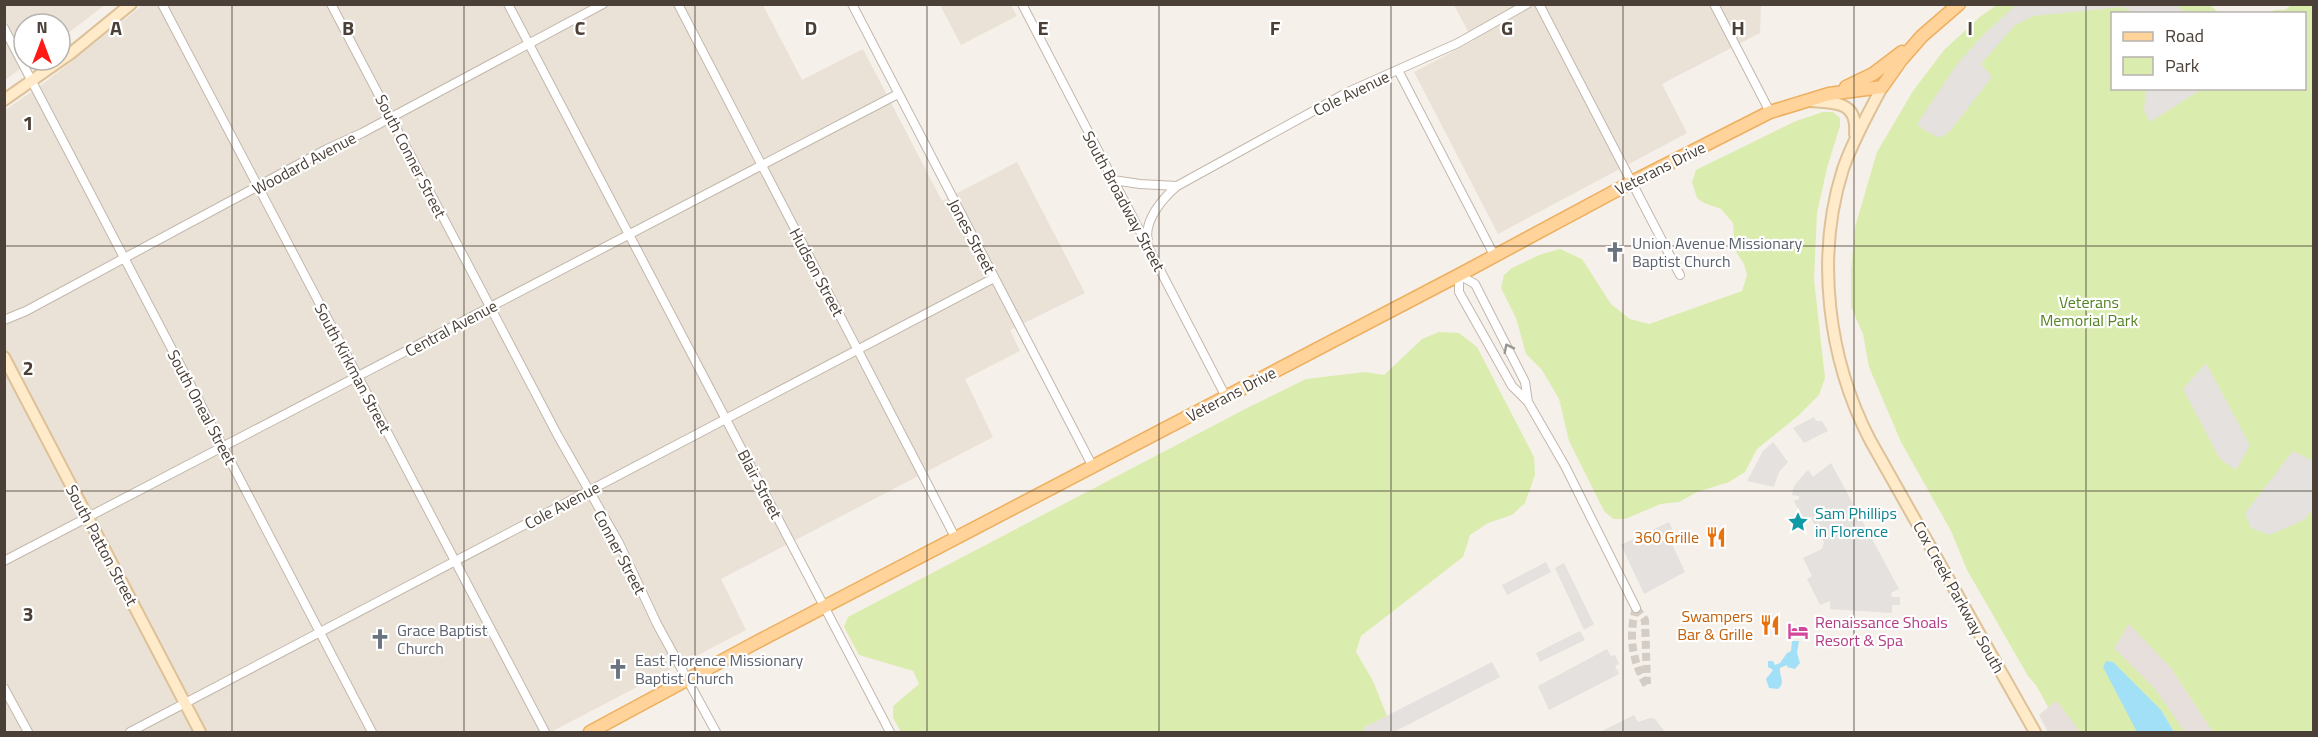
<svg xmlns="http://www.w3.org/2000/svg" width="2318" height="737" viewBox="0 0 2318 737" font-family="'Titillium Web',sans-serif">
	<rect width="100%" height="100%" fill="#f6f0ea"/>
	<path fill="#eae2d7" d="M5,5H105L60,39V24H24V60H32L5,80Z
		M143,5H763L802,80L863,49L942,201L1017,162L1085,293L1010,330L1020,351L965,379L993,437L721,579L746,630L551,732H5L4,111L44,83Z
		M940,5H1011L1017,16L961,45Z
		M1454,5H1761L1760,33L1662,84L1687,133L1498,234L1414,72L1473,41Z"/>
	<path fill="#e6dfdb" d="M2129,623L2171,668L2213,732H2174L2161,710L2106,661L2137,732H2048L2039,715L2075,685Z"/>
	<path fill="#daedaf" d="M1997,5H2210L2219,13L2112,14V88H2304V14L2270,13L2274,10H2285L2291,5H2313V732H2213L2171,668L2129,624L2114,648L2155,689L2185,732H2174L2161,710L2133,722L2137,732H2080L2057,701L2048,707L2036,685L2028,676L1967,570L1951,531L1901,442L1869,367L1863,334L1851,307V270L1855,227L1877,152L1913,91L1944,50L1981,16Z
		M1823,112H1833L1840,118V126L1827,168L1817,213L1814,279L1825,378L1819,395L1799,415L1757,449L1745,472L1729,482L1697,492L1679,502L1661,504L1625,519H1613L1604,511L1569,441L1559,399L1542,370L1526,354L1516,318L1501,288L1504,275L1512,268L1539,255L1560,249L1582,259L1611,304L1630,319L1649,324L1742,291L1747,275L1744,264L1735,250L1733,223L1721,209L1704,203L1697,198L1692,182L1696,170L1796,121Z
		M1439,332L1459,333L1477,347L1534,457L1535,475L1525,503L1512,515L1488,523L1470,535L1463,557L1361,636L1356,652L1373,681L1387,716L1363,728L1365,732H901L893,718V706L919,684L913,671L859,655L844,627L848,617L1249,407L1306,379L1365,372L1384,375L1422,339Z"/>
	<path fill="#e4e1de" d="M2016,5H2176L2185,13H2136L2122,7L2033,16L2014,26L1981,64L1992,77L1950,131L1940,138L1924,130L1917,124L1958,63L1983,35Z
		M2146,89V88L2202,89L2150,122L2144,110Z
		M2206,363L2250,445L2236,470L2220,459L2183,389Z
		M1814,417L1816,421H1822L1828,431L1804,443L1793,428Z
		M1773,442L1788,462L1779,472L1774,487L1747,481L1763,451Z
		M2293,451L2313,461V509L2304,520L2270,535L2251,528L2245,513Z
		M1831,463L1899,589L1891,593L1892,597H1900V605H1892V613L1830,609V601L1820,605L1807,579L1812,576L1803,558L1822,549L1824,542L1811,518L1804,521L1794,501L1799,499V496L1792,495L1794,486L1805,473L1808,470L1813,477Z
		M1669,522L1676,537L1672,540V544L1685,572L1644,594L1621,545Z
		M1546,562L1551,572L1507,595L1502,585Z
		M1564,563L1594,624L1584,630L1555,568Z
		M1580,631L1585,640L1540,662L1536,653Z
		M1607,649L1611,656L1615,655L1619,664L1615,666L1619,674L1549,710L1538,686Z
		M1492,662L1500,677L1394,732H1365L1363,728Z
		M1634,715L1638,722L1650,718L1655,719L1665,732H1600Z"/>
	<path fill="#a2e0f7" d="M1792,641H1799L1797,653L1800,663L1795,669L1787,667V665L1780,668C1779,677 1786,682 1778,689L1769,688L1766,679L1773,670L1768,667V661H1773L1775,665L1780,663L1787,653L1791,651Z
		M2106,661L2113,662L2161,710L2174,732H2137L2103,667Z"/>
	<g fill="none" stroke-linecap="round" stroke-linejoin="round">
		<path stroke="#d4cdc6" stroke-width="8" stroke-dasharray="8 4" stroke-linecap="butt" d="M1636,608C1628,636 1632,661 1647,686
			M1636,608L1645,620L1647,684"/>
		<g stroke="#c3b7ab" stroke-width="10">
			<path id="street" d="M162,4L545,732
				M331,4L558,436L619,543L657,624L716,732
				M508,4L890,732
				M678,4L956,539
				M852,4L1093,467
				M1022,4L1226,397
				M1539,4L1680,275
				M1714,4L1770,112
				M4,28L372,732
				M1398,70L1494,255
				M1113,180L1140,184L1177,186L1348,92L1458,43L1527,4
				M1148,241C1143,221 1163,198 1177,186
				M4,320L26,311L327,149L362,133L603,4
				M1528,402L1525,382L1475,284L1459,275V292L1512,386L1528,402L1565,466L1636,608
				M4,561L898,94
				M4,688L28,732
				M130,732L994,278"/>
		</g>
		<g stroke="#ddc198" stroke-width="14">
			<path id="secondary" d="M1882,87C1868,114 1853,140 1843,169C1815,257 1828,359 1870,440L2035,732
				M4,100L71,53L131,4
				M1809,101C1834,103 1858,100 1855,134
				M4,357L200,732"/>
		</g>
		<g stroke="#eeaf5f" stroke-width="15">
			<path id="primary" d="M1846,87L1873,74L1902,52
				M590,732L755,643L1459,275L1632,182L1770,112L1829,94L1882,87L1901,60L1922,36L1959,4"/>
		</g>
		<use href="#street" stroke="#fff" stroke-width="8"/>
		<use href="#secondary" stroke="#ffebca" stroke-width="10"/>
		<use href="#primary" stroke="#ffd399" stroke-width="12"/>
	</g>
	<defs><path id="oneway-chevron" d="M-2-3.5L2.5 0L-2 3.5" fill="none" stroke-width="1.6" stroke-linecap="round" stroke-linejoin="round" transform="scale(1.5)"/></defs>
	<use stroke="#9c9691" href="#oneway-chevron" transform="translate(1508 348) rotate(-117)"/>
	<path fill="none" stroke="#4b4037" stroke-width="1.5" stroke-opacity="0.55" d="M232,4V732M464,4V732M695,4V732M927,4V732M1159,4V732M1391,4V732M1623,4V732M1854,4V732M2086,4V732M4,246H2314M4,491H2314"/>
	<defs>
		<g id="church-bare" transform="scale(1.62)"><path d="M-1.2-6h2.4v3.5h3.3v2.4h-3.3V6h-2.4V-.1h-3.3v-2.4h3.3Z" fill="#6b7280" stroke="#fff" stroke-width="2.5" paint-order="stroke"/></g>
		<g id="sight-bare" transform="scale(1.62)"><path d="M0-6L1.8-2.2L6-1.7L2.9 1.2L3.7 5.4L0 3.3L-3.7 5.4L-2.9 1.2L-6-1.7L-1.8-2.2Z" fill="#0f9aa8" stroke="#fff" stroke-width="2.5" paint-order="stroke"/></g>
		<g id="restaurant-bare" transform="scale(1.62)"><path d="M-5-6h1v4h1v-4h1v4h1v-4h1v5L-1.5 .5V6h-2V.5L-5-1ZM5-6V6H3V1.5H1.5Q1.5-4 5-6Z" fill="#e8710a" stroke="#fff" stroke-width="2.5" paint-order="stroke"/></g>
		<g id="hotel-bare" transform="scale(1.62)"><path d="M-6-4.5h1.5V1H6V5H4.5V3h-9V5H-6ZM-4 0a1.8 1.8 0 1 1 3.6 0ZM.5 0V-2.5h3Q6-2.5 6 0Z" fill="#d1479c" stroke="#fff" stroke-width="2.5" paint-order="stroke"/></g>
	</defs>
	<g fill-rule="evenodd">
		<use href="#church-bare" x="1615" y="252"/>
		<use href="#sight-bare" x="1798" y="522"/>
		<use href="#restaurant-bare" x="1716" y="537"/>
		<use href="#restaurant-bare" x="1770" y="625"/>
		<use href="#hotel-bare" x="1798" y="631"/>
		<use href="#church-bare" x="380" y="639"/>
		<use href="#church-bare" x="618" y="669"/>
	</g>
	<g text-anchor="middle" stroke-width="4.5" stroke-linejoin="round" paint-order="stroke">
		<g font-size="16" fill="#4b4037" stroke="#fff">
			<text transform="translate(1351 93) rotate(-26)" y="6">Cole Avenue</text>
			<text transform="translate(411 156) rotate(63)" y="6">South Conner Street</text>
			<text transform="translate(304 163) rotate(-28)" y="6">Woodard Avenue</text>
			<text transform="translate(1660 168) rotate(-27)" y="6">Veterans Drive</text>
			<text transform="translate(1124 201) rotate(62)" y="6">South Broadway Street</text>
			<text transform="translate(972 236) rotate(62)" y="6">Jones Street</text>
			<text transform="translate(817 272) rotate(62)" y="6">Hudson Street</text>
			<text transform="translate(451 328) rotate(-28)" y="6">Central Avenue</text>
			<text transform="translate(353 368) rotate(62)" y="6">South Kirkman Street</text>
			<text transform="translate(1231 394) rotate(-28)" y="6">Veterans Drive</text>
			<text transform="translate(202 407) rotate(62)" y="6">South Oneal Street</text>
			<text transform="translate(760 484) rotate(62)" y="6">Blair Street</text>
			<text transform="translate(562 505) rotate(-28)" y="6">Cole Avenue</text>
			<text transform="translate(102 545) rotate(62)" y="6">South Patton Street</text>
			<text transform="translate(620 552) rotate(62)" y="6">Conner Street</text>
			<text transform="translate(1959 597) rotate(61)" y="6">Cox Creek Parkway South</text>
		</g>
		<g font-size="16" fill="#5b616d" stroke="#fff" text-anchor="start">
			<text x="1632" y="249">Union Avenue Missionary<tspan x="1632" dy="18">Baptist Church</tspan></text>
			<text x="397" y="636">Grace Baptist<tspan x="397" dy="18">Church</tspan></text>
			<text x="635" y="666">East Florence Missionary<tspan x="635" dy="18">Baptist Church</tspan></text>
		</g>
		<g font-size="16" fill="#558324" stroke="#fff">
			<text x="2089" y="308">Veterans<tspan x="2089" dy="18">Memorial Park</tspan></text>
		</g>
		<g font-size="16" fill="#0d838f" stroke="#fff" text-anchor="start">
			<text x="1815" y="519">Sam Phillips<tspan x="1815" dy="18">in Florence</tspan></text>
		</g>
		<g font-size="16" fill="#c56008" stroke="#fff" text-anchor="end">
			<text x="1699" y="543">360 Grille</text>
			<text x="1753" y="622">Swampers<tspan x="1753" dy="18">Bar &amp; Grille</tspan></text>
		</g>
		<g font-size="16" fill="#b23c85" stroke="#fff" text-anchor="start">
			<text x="1815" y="628">Renaissance Shoals<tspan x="1815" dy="18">Resort &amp; Spa</tspan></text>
		</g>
	</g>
	<g font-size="20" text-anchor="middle" font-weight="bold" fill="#4b4037" stroke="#fff" stroke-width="4.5" stroke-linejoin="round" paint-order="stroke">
		<text x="116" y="35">A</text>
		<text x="348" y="35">B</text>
		<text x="580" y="35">C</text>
		<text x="811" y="35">D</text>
		<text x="1043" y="35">E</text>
		<text x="1275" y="35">F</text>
		<text x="1507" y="35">G</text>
		<text x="1738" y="35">H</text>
		<text x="1970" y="35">I</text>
		<text x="28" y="130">1</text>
		<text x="28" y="375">2</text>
		<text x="28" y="621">3</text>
	</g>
	<rect width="2318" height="737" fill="none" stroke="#4b4037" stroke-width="12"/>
	<rect x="2111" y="12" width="195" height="78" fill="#ffffff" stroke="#b7b3af" stroke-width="1.5"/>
	<rect x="2123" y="32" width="30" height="9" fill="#ffd399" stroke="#b7b3af" stroke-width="1.5"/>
	<text x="2165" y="42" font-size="18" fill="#4b4037">Road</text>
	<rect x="2123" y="57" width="30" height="18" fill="#daedaf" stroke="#b7b3af" stroke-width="1.5"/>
	<text x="2165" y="72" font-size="18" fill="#4b4037">Park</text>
	<g transform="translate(42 42)"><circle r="28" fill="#ffffff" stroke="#b7b3af" stroke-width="1.5"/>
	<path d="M0-4.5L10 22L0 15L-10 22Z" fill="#ff1917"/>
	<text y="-9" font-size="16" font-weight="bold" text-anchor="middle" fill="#4b4037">N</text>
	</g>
</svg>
